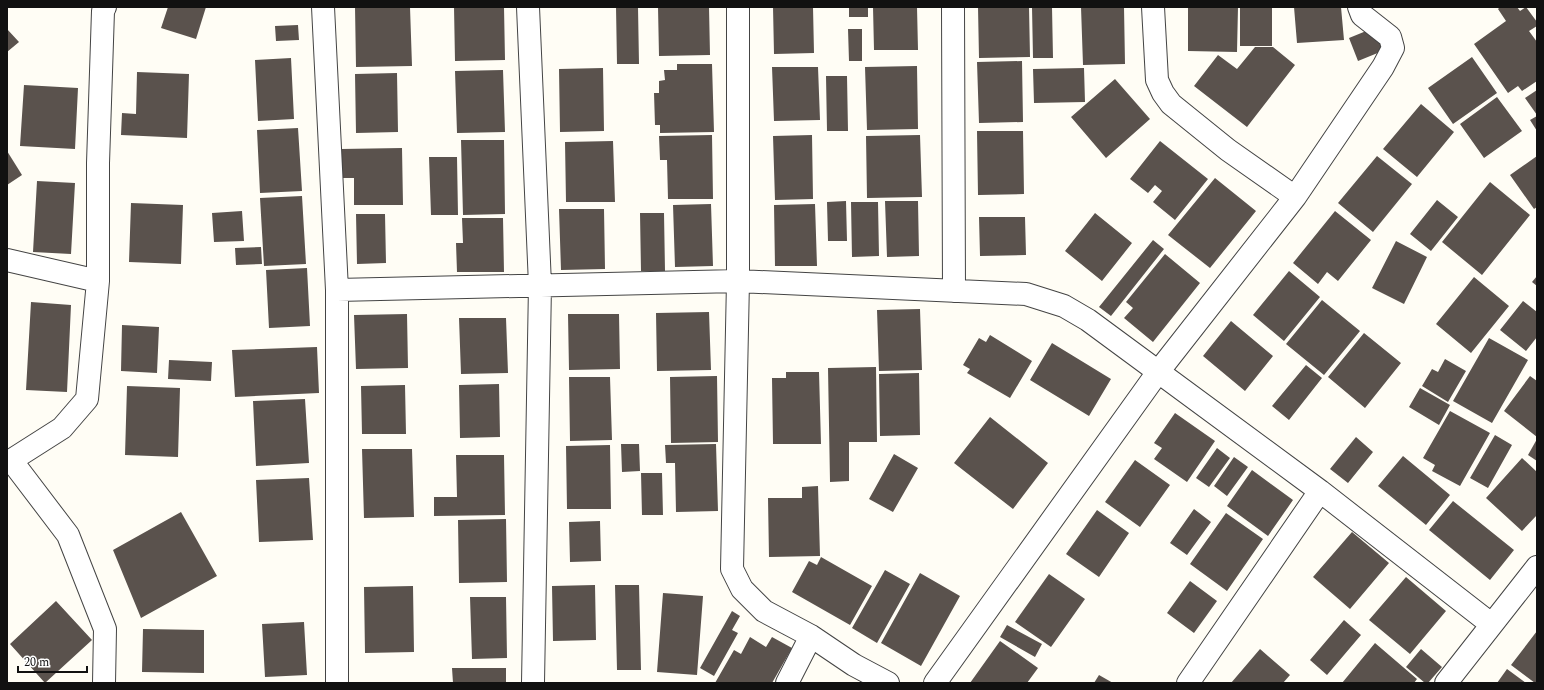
<svg xmlns="http://www.w3.org/2000/svg" width="1544" height="690" viewBox="0 0 1544 690" font-family="Spectral,serif">
	<rect width="100%" height="100%" fill="#fffdf5"/>
	<path fill="#5a524d" d="M168,7H206L196,39L161,28Z
		M355,7H410L412,66L356,67Z
		M454,7H504L505,60L455,61Z
		M616,7H638L639,64H617Z
		M658,7H709L710,55L659,56Z
		M773,7H813L814,53L774,54Z
		M849,7H868V17H849Z
		M873,7H917L918,50H874Z
		M978,7H1029L1030,57L979,58Z
		M1032,7H1052L1053,58H1033Z
		M1081,7H1124L1125,64L1083,65Z
		M1188,7H1238L1237,52L1188,51Z
		M1240,7H1272V46H1240Z
		M1294,7H1341L1344,40L1297,43Z
		M1500,7H1517L1520,11L1526,7L1537,22V26L1529,31L1537,42V81L1522,91L1518,86L1508,93L1474,44L1506,21L1498,9Z
		M298,25L299,40L276,41L275,26Z
		M1376,27L1385,50L1358,61L1349,38Z
		M7,29L19,42L7,52Z
		M848,29H862V61H849Z
		M1255,47H1273L1295,65L1247,127L1194,86L1218,55L1237,69Z
		M1472,57L1497,93L1453,124L1428,88Z
		M291,58L294,119L258,121L255,60Z
		M1022,61L1023,122L979,123L977,62Z
		M677,64H712L714,132L660,133V125H655L654,93H659V81L665,80L664,70H677Z
		M917,66L918,129L867,130L865,67Z
		M772,67H818L820,120L774,121Z
		M603,68L604,131L560,132L559,69Z
		M1084,68L1085,102L1034,103L1033,69Z
		M503,70L505,132L457,133L455,71Z
		M137,72L189,74L187,138L121,135L122,113L136,114Z
		M397,73L398,132L356,133L355,74Z
		M826,76H847L848,131H827Z
		M1115,79L1150,119L1106,158L1071,117Z
		M24,85L78,88L75,149L20,146Z
		M1537,90V115L1525,98Z
		M1497,97L1522,131L1484,158L1460,124Z
		M1421,104L1454,132L1417,177L1383,149Z
		M1537,116V131L1530,120Z
		M298,128L302,191L260,193L257,130Z
		M977,131H1023L1024,194L978,195Z
		M712,135L713,199H668L667,160H660L659,136Z
		M812,135L813,199L775,200L773,136Z
		M920,135L922,197L867,198L866,136Z
		M461,140H504L505,214L463,215Z
		M613,141L615,202H566L565,142Z
		M1160,141L1208,179L1175,220L1153,202L1162,191L1155,185L1148,193L1130,179Z
		M402,148L403,205H354V178H341V149Z
		M7,151L22,175L7,185Z
		M1377,156L1412,184L1373,232L1338,203Z
		M1537,156V207L1534,209L1510,175Z
		M429,157H457L458,215H431Z
		M1215,178L1256,211L1210,268L1168,235Z
		M37,181L75,183L71,254L33,252Z
		M1490,182L1530,215L1482,275L1442,242Z
		M302,196L306,264L264,266L260,198Z
		M1437,200L1458,217L1431,251L1410,234Z
		M846,201L847,241H828L827,202Z
		M885,201H918L919,256L887,257Z
		M851,202H878L879,256L852,257Z
		M131,203L183,205L181,264L129,262Z
		M711,204L713,266L675,267L673,205Z
		M815,204L817,266H775L774,205Z
		M559,209H604L605,269L561,270Z
		M242,211L244,241L214,242L212,213Z
		M1335,211L1371,240L1338,281L1327,272L1318,284L1293,263Z
		M640,213H664L665,271H641Z
		M1095,213L1132,243L1102,281L1065,251Z
		M356,214H385L386,263L357,264Z
		M979,217H1025L1026,255L980,256Z
		M462,218H503L504,272H457L456,243H463Z
		M1153,240L1164,249L1111,316L1099,307Z
		M1396,241L1427,257L1404,304L1372,288Z
		M261,247L262,264L236,265L235,248Z
		M1165,254L1200,283L1153,342L1124,318L1133,308L1126,302Z
		M307,268L310,326L269,328L266,270Z
		M1289,271L1320,297L1284,341L1253,315Z
		M1537,276V286L1532,282Z
		M1474,277L1509,306L1471,353L1436,324Z
		M1322,300L1360,331L1324,375L1286,344Z
		M1523,301L1537,312V337L1526,351L1500,330Z
		M31,302L71,305L67,392L26,390Z
		M920,309L922,370L879,371L877,310Z
		M709,312L711,370L657,371L656,313Z
		M407,314L408,368L356,369L354,315Z
		M568,314H619L620,369L569,370Z
		M459,318H506L508,373L461,374Z
		M1231,321L1273,356L1245,391L1203,356Z
		M122,325L159,327L157,373L121,371Z
		M1364,333L1401,363L1365,408L1328,377Z
		M990,335L1032,361L1010,398L967,373L970,369L963,365L979,338L986,342Z
		M1489,338L1528,360L1492,423L1453,401Z
		M1052,343L1111,379L1089,416L1030,380Z
		M317,347L319,393L235,397L232,350Z
		M1445,359L1466,371L1448,402L1422,386L1432,369L1438,372Z
		M169,360L212,362L211,381L168,379Z
		M1306,365L1322,378L1289,420L1272,406Z
		M876,367L877,442H849V481L830,482L828,368Z
		M786,372H819L821,444H773L772,378H786Z
		M919,373L920,435L880,436L879,374Z
		M717,376L718,442L671,443L670,377Z
		M1530,376L1537,381V437L1504,411Z
		M569,377H610L612,440L570,441Z
		M499,384L500,437L460,438L459,385Z
		M405,385L406,434H362L361,386Z
		M127,386L180,388L178,457L125,455Z
		M1420,388L1450,405L1439,425L1409,407Z
		M305,399L309,463L256,466L253,401Z
		M1450,411L1490,433L1460,486L1432,471L1435,465L1423,458Z
		M1175,413L1215,441L1187,482L1154,459L1162,448L1154,443Z
		M990,417L1048,463L1013,509L954,463Z
		M1495,435L1512,445L1488,488L1470,478Z
		M1356,437L1373,452L1348,483L1330,469Z
		M1537,439V461L1528,455Z
		M621,444H639L640,471L622,472Z
		M716,444L718,511L676,512L675,463H666L665,445Z
		M610,445L611,509H567L566,446Z
		M1217,448L1230,458L1209,487L1196,478Z
		M362,449H412L414,517L364,518Z
		M894,454L918,468L893,512L869,499Z
		M456,455H504L505,515L434,516V497H457Z
		M1403,456L1450,495L1426,525L1378,486Z
		M1234,457L1248,467L1227,496L1214,486Z
		M1522,458L1537,472V515L1522,531L1486,498Z
		M1135,460L1170,485L1140,527L1105,502Z
		M1252,470L1293,500L1268,536L1227,506Z
		M641,473H662L663,515H642Z
		M309,478L313,540L259,542L256,480Z
		M818,486L820,556L769,557L768,498H802V487Z
		M1453,501L1514,550L1490,580L1429,530Z
		M1194,509L1211,522L1187,555L1170,543Z
		M1097,510L1129,533L1099,577L1066,554Z
		M181,512L217,576L141,618L113,550Z
		M1226,513L1263,539L1227,591L1190,564Z
		M506,519L507,582L459,583L458,520Z
		M600,521L601,561L570,562L569,522Z
		M1352,532L1389,563L1350,609L1313,577Z
		M821,557L872,586L850,625L792,592L809,561L817,565Z
		M885,570L910,584L877,643L852,628Z
		M920,573L960,596L921,666L881,643Z
		M1049,574L1085,599L1051,647L1015,622Z
		M1406,577L1446,611L1410,654L1369,620Z
		M1190,581L1217,601L1194,633L1167,613Z
		M595,585L596,640L553,641L552,586Z
		M615,585H639L641,670H617Z
		M413,586L414,652L365,653L364,587Z
		M663,593L703,596L697,675L657,672Z
		M470,597H506L507,658L472,659Z
		M56,601L92,640L45,683L10,644Z
		M732,611L740,616L732,630L738,633L714,676L700,668Z
		M1344,620L1361,635L1327,675L1310,660Z
		M304,622L307,675L265,677L262,624Z
		M1007,625L1042,644L1035,657L1000,637Z
		M143,629L204,630V673L142,672Z
		M1537,631V683H1535L1511,665Z
		M750,637L766,647L772,637L792,648L772,683H715L734,650L741,654Z
		M1000,641L1038,668L1027,683H970Z
		M1375,643L1417,679L1414,683H1342Z
		M1260,649L1290,675L1283,683H1231Z
		M1421,649L1442,667L1428,683H1425L1406,667Z
		M452,668H506V683H453Z
		M1507,669L1526,683H1497Z
		M1099,675L1113,683H1094Z"/>
	<g fill="none" stroke-linecap="round" stroke-linejoin="round">
		<g stroke="#444" stroke-width="24">
			<path id="street" d="M323,7L337,290V683
				M528,7L540,285L533,683
				M738,7V281L732,569L742,589L764,611L811,636L854,665L888,683
				M953,7L954,291
				M1153,7L1157,80L1163,93L1171,104L1228,150L1295,197
				M7,260L98,281
				M337,290L738,281L1026,294L1064,306L1088,320L1320,491L1491,624
				M11,460L68,535L105,629L104,683
				M7,463L62,428L87,399L98,281V163L103,11L105,7
				M787,683L811,636
				M935,683L1158,372L1295,197L1383,67L1393,48L1390,37L1362,15L1359,7
				M1188,683L1320,491
				M1446,683L1537,567"/>
		</g>
		<use href="#street" stroke="#fff" stroke-width="22"/>
	</g>
	<rect width="1544" height="690" fill="none" stroke="#111111" stroke-width="16"/>
	<path d="M18 666v6h69v-6" fill="none" stroke="#111111" stroke-width="2"/>
	<text x="24" y="666" font-size="12" fill="#111111" stroke="#ffffff" stroke-width="3" paint-order="stroke">20 m</text>
</svg>
